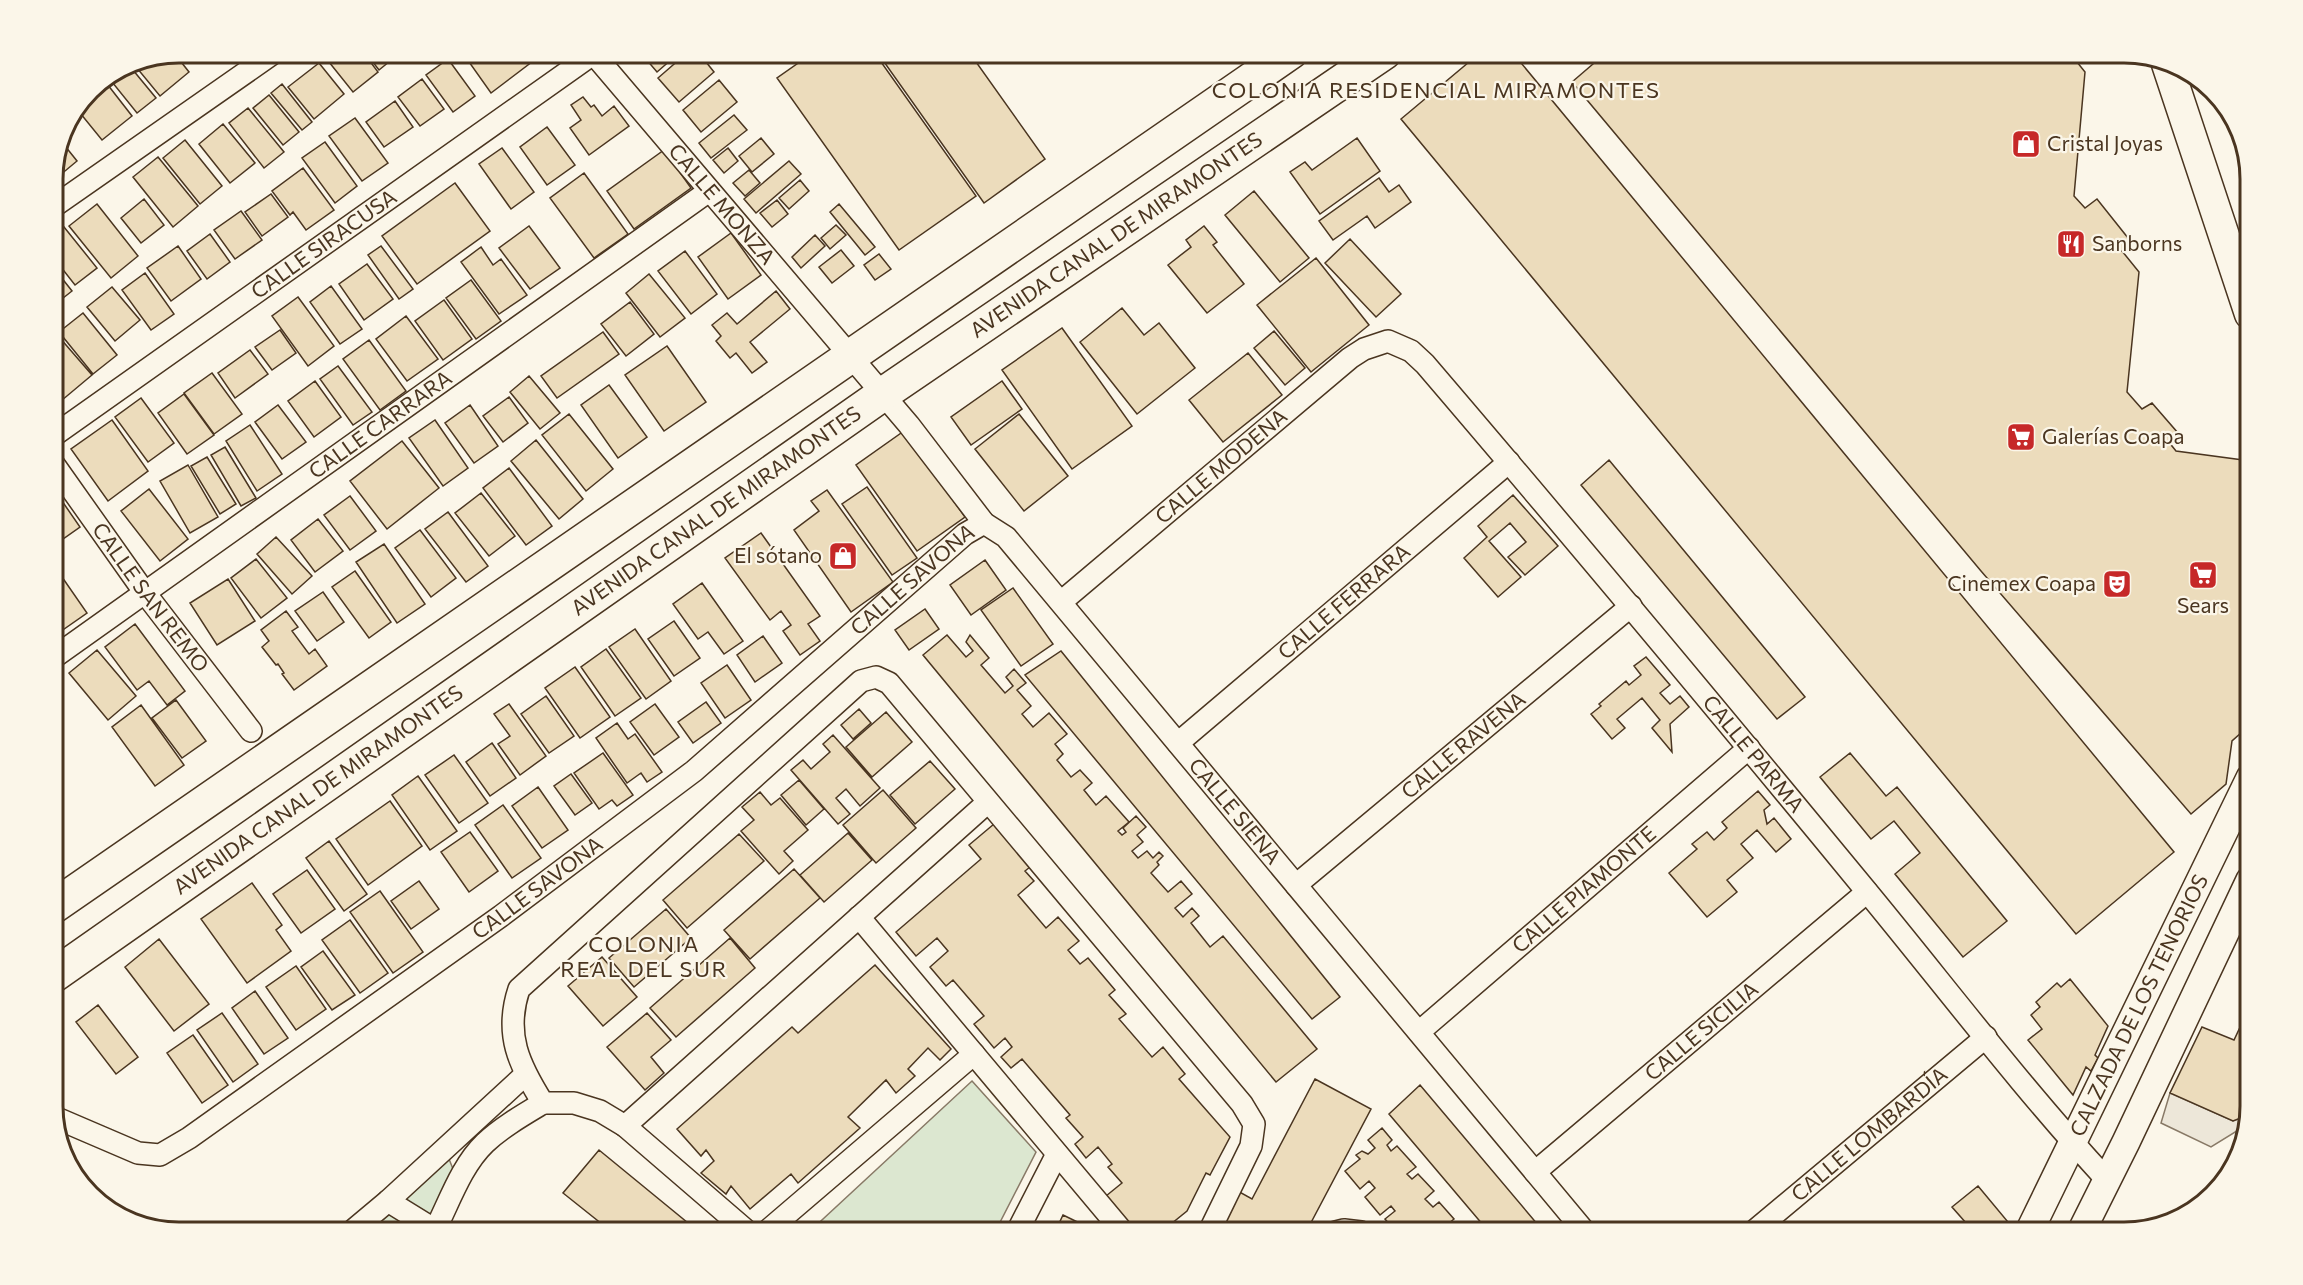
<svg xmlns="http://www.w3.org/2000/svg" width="2303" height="1285" viewBox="0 0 2303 1285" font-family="Commissioner,sans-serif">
	<rect width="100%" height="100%" fill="#fbf6e9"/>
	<path fill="#dce7d0" stroke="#887966" stroke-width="1.5" d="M972,1081L1036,1152L995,1232H809Z
		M449,1159L455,1174L425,1232H366Z"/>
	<path fill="#ede7d9" stroke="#887966" stroke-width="1.5" d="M2170,1093L2233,1121L2246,1116L2250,1107L2245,1126L2211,1147L2161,1123Z"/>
	<path fill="#ecdcbc" stroke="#4a3520" stroke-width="1.5" d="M181,52H202L189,63Z
		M330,52H363L378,72L353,92L325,57Z
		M365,52H401L379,70Z
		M462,52H545L491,93Z
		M640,52H680L657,72Z
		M688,52H698L714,72L679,102L658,78Z
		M814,52H874L976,196L899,250L777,78Z
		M877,52H969L1045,159L984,203Z
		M1481,52H1512L2174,852L2076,934L1401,119Z
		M1607,52H2069L2085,72L2074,196L2085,208L2097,199L2132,243L2122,251L2139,272L2127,392L2142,409L2152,403L2178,433L2168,441L2176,451L2243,460L2250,468V725L2232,741L2226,784L2191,814L1981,571L1572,82Z
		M174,53L189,72L160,96L132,62Z
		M448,59L475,96L453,112L426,75Z
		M319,63L344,94L314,119L288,87Z
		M128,64L156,98L137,113L108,77Z
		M422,79L444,109L420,126L398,97Z
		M104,80L132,116L102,140L76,108L90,89Z
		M719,80L737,102L701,132L683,110Z
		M282,84L312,122L302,130L271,93Z
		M269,95L299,132L283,145L253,108Z
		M583,97L591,107L594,105L602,116L614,106L629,126L589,155L570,128L581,120L571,105Z
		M395,101L413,127L384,147L366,122Z
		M248,108L284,152L264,168L229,123Z
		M734,115L747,130L711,158L699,143Z
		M355,118L388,163L362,181L329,136Z
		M223,124L255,163L230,183L199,144Z
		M547,127L575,165L547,185L520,147Z
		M761,138L774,154L752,172L739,156Z
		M1357,138L1380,171L1320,214L1290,172L1305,162L1312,170Z
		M185,140L222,186L200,204L163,158Z
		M61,141L77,161L53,181V171Z
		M325,142L357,186L335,203L302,158Z
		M502,148L534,192L511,209L479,164Z
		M728,148L738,161L724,173L713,160Z
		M664,150L691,188L634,229L607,191Z
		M158,157L198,206L173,227L133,177Z
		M789,161L801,174L756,213L744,199Z
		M303,168L334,210L306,230L293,212L290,215L272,191Z
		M749,170L760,183L745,196L733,183Z
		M584,173L628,234L594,258L550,198Z
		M1379,178L1389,192L1399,185L1411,202L1375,228L1367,216L1333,240L1319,221Z
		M800,180L809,191L789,209L779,198Z
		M455,183L490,231L417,284L382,236Z
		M1254,191L1309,258L1280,282L1225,215Z
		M271,194L288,217L262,236L245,212Z
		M144,199L164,225L141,243L121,218Z
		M777,200L788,214L772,227L760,213Z
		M97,204L138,256L111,278L69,226Z
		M839,204L875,247L865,255L830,212Z
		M241,211L262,240L235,259L214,230Z
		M836,225L846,235L830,249L821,238Z
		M529,226L560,268L530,289L499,248Z
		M1204,226L1217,242L1213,245L1244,284L1207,313L1168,265L1191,247L1186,240Z
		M64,227L97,268L75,285L53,257V236Z
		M731,233L761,275L728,299L698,257Z
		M210,234L230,262L207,279L187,251Z
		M815,235L825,246L801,268L792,257Z
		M1350,239L1401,294L1376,317L1325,263Z
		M178,246L201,279L171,301L147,268Z
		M381,246L413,289L399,299L368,255Z
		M481,247L493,265L501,259L527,295L499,314L461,262Z
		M841,250L854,266L832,283L819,267Z
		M685,251L717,294L691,314L658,271Z
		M879,254L891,269L875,280L864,265Z
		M1316,258L1369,325L1311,372L1257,305Z
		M367,264L393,299L364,320L339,284Z
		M53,267L72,291L53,306Z
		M145,273L174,314L151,330L122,290Z
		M649,274L685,318L660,337L626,293Z
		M471,280L501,321L476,339L446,298Z
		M331,286L362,329L340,344L310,302Z
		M112,287L140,320L115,341L87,307Z
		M776,291L790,309L750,342L767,362L752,373L736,353L730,358L716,341L721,336L712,325L727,313L737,324Z
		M298,297L334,346L308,366L272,316Z
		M444,300L472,339L443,360L415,321Z
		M630,302L654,334L626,356L601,324Z
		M1122,308L1144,335L1159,323L1195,368L1137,414L1080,342Z
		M83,313L117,355L93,374L59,332Z
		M406,316L438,359L407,381L376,339Z
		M1062,328L1132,426L1072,469L1002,370Z
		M53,330L92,375L55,406L53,403Z
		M280,330L296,353L272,370L255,347Z
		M1274,331L1305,368L1285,385L1254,348Z
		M603,332L619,354L557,398L541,376Z
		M369,340L406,391L380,410L343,359Z
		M667,346L706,402L664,431L625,375Z
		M250,350L268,374L235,398L218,373Z
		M1248,353L1282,395L1223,442L1189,400Z
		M338,366L372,412L353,425L320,379Z
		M212,373L242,414L214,434L184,393Z
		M529,376L560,413L540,429L510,392Z
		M315,381L341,417L314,437L288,401Z
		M1002,381L1022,409L971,445L951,417Z
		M609,385L647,437L618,458L581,405Z
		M184,394L214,435L187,454L158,413Z
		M509,397L528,423L503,442L483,416Z
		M141,398L174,443L148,462L115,417Z
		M278,405L306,442L282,459L255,422Z
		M470,405L498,446L474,463L445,423Z
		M569,414L613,469L586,491L542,435Z
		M1019,414L1068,476L1024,511L975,449Z
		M112,420L148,471L108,501L71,449Z
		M435,420L468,468L443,486L409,438Z
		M250,425L282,474L257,491L226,441Z
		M904,431L965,517L917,551L856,465Z
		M536,440L583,499L559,519L511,461Z
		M402,441L439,488L387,529L350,481Z
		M225,447L256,498L241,506L211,455Z
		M207,457L236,504L220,514L191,466Z
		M1609,460L1805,697L1777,719L1581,485Z
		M188,465L218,517L190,533L160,481Z
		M509,468L552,526L526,545L483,488Z
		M867,487L917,558L892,575L842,504Z
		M53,488L80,527L53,546Z
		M149,489L188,539L160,561L121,511Z
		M827,490L893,582L851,612L794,530L819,511L811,501Z
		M481,493L515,536L489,556L455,513Z
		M1513,495L1558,546L1525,575L1508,557L1526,542L1510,523L1489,541L1521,577L1498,597L1464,558L1487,537L1478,526Z
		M350,496L376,531L350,550L324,515Z
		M448,512L488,566L466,582L425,529Z
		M318,519L343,551L315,572L291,540Z
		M420,530L456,578L431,597L395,548Z
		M761,533L820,616L808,624L820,641L800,655L783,631L791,625L781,611L770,620L725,558Z
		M276,537L312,576L292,594L257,554Z
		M384,544L425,604L397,623L356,562Z
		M256,559L287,598L261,618L231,578Z
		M985,560L1006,590L971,615L950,585Z
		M53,564L87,613L57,634L53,627Z
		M355,571L391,622L369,638L332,587Z
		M228,579L255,621L217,645L190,603Z
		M702,583L743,641L724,654L708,632L698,639L673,604Z
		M1013,588L1053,644L1021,666L981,610Z
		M323,592L344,622L317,641L295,611Z
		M925,609L939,629L909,650L895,630Z
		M286,611L298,627L292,631L309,654L315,649L327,666L294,690L282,674L284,673L278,664L276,665L262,647L269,641L261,630Z
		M674,621L700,658L674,676L648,639Z
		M135,624L185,691L167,705L149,681L137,690L105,647Z
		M635,629L671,681L646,699L609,647Z
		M947,635L966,657L973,651L966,642L970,635L989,658L981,665L1005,693L1013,686L1006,677L1014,669L1026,683L1017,690L1031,706L1022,714L1033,727L1049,713L1067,734L1055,744L1063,754L1057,760L1071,777L1080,770L1092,783L1084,790L1096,805L1106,796L1129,822L1118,831L1122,835L1126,832L1123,828L1136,816L1146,827L1137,835L1143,842L1132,851L1138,858L1147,851L1153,858L1159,852L1163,856L1157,862L1159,865L1151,873L1168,892L1181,881L1192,894L1175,908L1183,917L1192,908L1199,916L1191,923L1210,947L1223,936L1317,1049L1276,1082L923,655Z
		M763,636L782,663L755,682L737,655Z
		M606,649L641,698L615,716L581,667Z
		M97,650L136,696L108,720L69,673Z
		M1061,651L1340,997L1312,1019L1025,675Z
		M1646,657L1670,685L1660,693L1670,704L1680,696L1689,707L1670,724L1672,752L1652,728L1660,720L1642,698L1617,719L1625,728L1612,739L1591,714L1601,706L1599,704L1626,681L1629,685L1641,675L1634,666Z
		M727,665L751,700L725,718L701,683Z
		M575,667L610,717L580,738L545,688Z
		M546,696L574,736L549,753L521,714Z
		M176,700L206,741L182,758L152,718Z
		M706,702L721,723L693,743L678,722Z
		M509,704L546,756L520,775L498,744L510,736L494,714Z
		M655,704L679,737L654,755L630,722Z
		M141,705L184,765L155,786L112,727Z
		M859,709L871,723L853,739L841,725Z
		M886,712L912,742L872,777L846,747Z
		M617,723L628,739L635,734L662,772L647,782L641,773L627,783L596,738Z
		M833,735L880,788L860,806L846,789L836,798L850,814L838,824L791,770L803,760L811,769L830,752L823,744Z
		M492,743L516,778L490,796L466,762Z
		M603,753L633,795L617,806L612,800L599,809L574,773Z
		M1850,753L1886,796L1897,787L2007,921L1963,957L1895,874L1920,853L1894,821L1871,839L1820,777Z
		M454,755L488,803L459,823L425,775Z
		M930,761L955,789L915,824L890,795Z
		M571,774L592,803L575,815L554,786Z
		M418,776L457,831L430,850L392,795Z
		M799,780L824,809L806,825L781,795Z
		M538,787L568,830L542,848L512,806Z
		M883,790L916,828L876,863L843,825Z
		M1758,791L1770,805L1764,810L1767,824L1774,818L1791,839L1776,852L1757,830L1741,844L1753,858L1727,880L1737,892L1707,917L1669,873L1697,849L1692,844L1707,832L1714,840L1727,828L1722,822Z
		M760,792L771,805L780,798L808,830L784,851L793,861L779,874L741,831L754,820L742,807Z
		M390,801L422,846L368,885L336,839Z
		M503,805L541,858L512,878L475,825Z
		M994,824L1030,867L1025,871L1034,881L1018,895L1046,928L1058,917L1079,941L1068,950L1080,964L1088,958L1115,990L1109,995L1126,1014L1119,1019L1152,1057L1163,1047L1185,1074L1179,1079L1230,1137L1210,1175L1206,1173L1187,1211L1161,1232H1137L1106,1196L1122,1183L1108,1167L1112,1164L1098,1147L1086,1158L1075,1144L1083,1137L1066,1118L1070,1115L1022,1059L1011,1068L1001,1057L1012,1047L1005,1038L994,1048L974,1024L984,1016L953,980L946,986L930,967L948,951L937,938L916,956L896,932L981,859L969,845Z
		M470,832L498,871L469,892L441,852Z
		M848,833L872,860L824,902L800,875Z
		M739,834L764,861L687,928L663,900Z
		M329,841L367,894L344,911L306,858Z
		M794,869L820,898L750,959L724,930Z
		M307,870L335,909L301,933L273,894Z
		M419,881L439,909L411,929L391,901Z
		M252,883L282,925L276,930L291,951L247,983L201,919Z
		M380,891L423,952L393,973L350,912Z
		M666,909L691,938L634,987L609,958Z
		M350,920L388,973L360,993L322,940Z
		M730,938L755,968L676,1037L650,1008Z
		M159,939L209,1004L174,1031L125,967Z
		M323,951L355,995L332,1010L301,967Z
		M602,957L637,997L603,1026L568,986Z
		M875,965L951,1049L940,1060L928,1048L908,1069L915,1076L896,1093L886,1080L848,1117L860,1128L798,1183L791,1174L750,1209L731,1186L726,1194L701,1173L714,1161L706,1150L701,1156L677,1129L792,1027L798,1033Z
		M296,966L326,1009L296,1030L266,987Z
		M2070,979L2108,1026L2095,1055L2098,1058L2091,1071L2086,1067L2073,1095L2028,1040L2042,1029L2031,1015L2040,1007L2036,1002L2057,983L2061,987Z
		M255,991L288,1038L264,1054L232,1008Z
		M98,1005L138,1057L116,1074L76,1022Z
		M2250,1006V1106L2246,1116L2233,1121L2170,1093L2202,1027L2234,1040Z
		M222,1013L258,1064L233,1082L197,1030Z
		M647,1013L671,1040L651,1057L664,1073L645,1090L607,1047Z
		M193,1035L228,1085L202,1103L167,1053Z
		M1315,1079L1371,1109L1306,1232H1213L1236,1190L1252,1199Z
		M1420,1085L1544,1232H1489L1389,1114Z
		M1382,1128L1392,1140L1387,1145L1391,1151L1397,1146L1416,1167L1407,1174L1412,1179L1418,1174L1434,1191L1425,1199L1433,1207L1439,1202L1454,1219L1448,1224L1453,1230L1460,1223L1468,1232H1412L1410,1230L1406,1232H1396L1385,1219L1395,1211L1391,1206L1380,1215L1365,1197L1375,1188L1369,1181L1360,1189L1345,1171L1360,1159L1356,1155L1362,1151L1368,1154L1375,1148L1368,1140Z
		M599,1150L699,1232H612L563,1193Z
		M1978,1186L2008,1222L1994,1232H1974L1952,1207Z
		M1063,1215L1098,1232H1055Z"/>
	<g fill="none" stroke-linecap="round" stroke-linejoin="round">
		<g stroke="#4a3520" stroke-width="24">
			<g id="minor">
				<path id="s1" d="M592,52L909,425L984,523L1006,537L1585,1232"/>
				<path d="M53,207L275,52"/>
				<path id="s2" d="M53,436L593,54"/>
				<path id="s3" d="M53,463L145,593L251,731"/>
				<path id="s4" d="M1061,602L1350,358L1364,349L1388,341L1411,351L1425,364C1573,537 1719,712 1864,888C1945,986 2021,1087 2107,1180"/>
				<path id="s5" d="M53,658L709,191"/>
				<path id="s6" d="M1178,743L1509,462"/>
				<path id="s7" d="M1296,885L1631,606"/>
				<path d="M859,917L1123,1232"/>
				<path id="s8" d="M1419,1032L1749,748"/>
				<path id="s9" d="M54,1117L138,1153L160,1155L189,1138L501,916L694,771L965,534L984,523"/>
				<path d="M625,1126L988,802"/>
				<path id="s10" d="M1535,1172L1867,892"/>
				<path d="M388,1201L435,1230"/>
				<path d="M351,1232L388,1201L525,1075"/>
				<path d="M434,1232C449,1203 461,1166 485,1143C502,1127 523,1115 543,1103"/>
				<path d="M748,1232L625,1126L600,1111L574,1103H543C519,1065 504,1034 519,989L861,681L876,677L889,683L1242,1104L1254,1124L1251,1146L1209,1232"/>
				<path d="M766,1232L974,1054"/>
				<path d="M1017,1232L1057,1154"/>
				<path d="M1336,1232L1344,1230L1361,1232"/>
				<path id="s11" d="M1753,1232L1986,1037"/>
			</g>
		</g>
		<g stroke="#4a3520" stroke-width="30">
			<g id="tertiary">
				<path id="s12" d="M2029,1232L2250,778"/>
				<path d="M2081,1232L2126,1142L2250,880"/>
			</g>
		</g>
		<g stroke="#4a3520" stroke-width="33">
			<path id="secondary" d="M2167,64L2250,314"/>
		</g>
		<g stroke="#4a3520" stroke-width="36">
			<g id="primary">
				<path d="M53,907L1291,52"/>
				<path id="s13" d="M53,976L883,394L1385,52"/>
			</g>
		</g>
		<use href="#minor" stroke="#fbf6e9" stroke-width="21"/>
		<use href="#tertiary" stroke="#fbf6e9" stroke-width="27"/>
		<use href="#secondary" stroke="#fbf6e9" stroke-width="30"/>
		<use href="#primary" stroke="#fbf6e9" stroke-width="33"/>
	</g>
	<defs>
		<g id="shop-square" transform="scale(1.5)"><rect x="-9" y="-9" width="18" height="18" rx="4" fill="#c62828" stroke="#fbf6e9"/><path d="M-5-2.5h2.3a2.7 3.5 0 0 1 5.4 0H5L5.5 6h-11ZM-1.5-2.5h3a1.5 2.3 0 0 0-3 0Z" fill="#fff"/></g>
		<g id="restaurant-square" transform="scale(1.5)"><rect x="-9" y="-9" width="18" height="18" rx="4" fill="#c62828" stroke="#fbf6e9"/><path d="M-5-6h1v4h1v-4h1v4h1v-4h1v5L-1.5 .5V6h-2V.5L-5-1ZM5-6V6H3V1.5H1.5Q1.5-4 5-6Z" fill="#fff"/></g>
		<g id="supermarket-square" transform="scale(1.5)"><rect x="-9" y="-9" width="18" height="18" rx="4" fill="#c62828" stroke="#fbf6e9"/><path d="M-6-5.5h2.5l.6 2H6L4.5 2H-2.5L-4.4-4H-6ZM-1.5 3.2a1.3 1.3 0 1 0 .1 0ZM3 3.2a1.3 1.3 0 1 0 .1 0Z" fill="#fff"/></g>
		<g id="theatre-square" transform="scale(1.5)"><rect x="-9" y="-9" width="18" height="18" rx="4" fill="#c62828" stroke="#fbf6e9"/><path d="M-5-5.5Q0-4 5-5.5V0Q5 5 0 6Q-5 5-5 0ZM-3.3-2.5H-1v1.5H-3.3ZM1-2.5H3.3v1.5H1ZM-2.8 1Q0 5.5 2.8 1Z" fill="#fff"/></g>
	</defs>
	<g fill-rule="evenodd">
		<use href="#shop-square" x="2026" y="144"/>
		<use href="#restaurant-square" x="2071" y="244"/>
		<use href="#supermarket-square" x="2021" y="437"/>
		<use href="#shop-square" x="843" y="556"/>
		<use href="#supermarket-square" x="2203" y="575"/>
		<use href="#theatre-square" x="2117" y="584"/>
	</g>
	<g text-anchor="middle" stroke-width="4.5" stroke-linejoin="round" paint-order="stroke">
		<g font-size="21" fill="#4a3520" stroke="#fbf6e9" text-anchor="start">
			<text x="2047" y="151">Cristal Joyas</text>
			<text x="2092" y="251">Sanborns</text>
			<text x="2042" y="444">Galerías Coapa</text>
			<text x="822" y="563" text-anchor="end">El sótano</text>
			<text x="2096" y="591" text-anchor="end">Cinemex Coapa</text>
			<text x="2203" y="613" text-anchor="middle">Sears</text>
		</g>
		<g font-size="21" fill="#4a3520" stroke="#fbf6e9">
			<text dy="7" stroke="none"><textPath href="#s1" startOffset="200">CALLE MONZA</textPath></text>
			<text dy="7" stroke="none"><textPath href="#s13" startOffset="1296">AVENIDA CANAL DE MIRAMONTES</textPath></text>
			<text dy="7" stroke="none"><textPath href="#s2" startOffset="332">CALLE SIRACUSA</textPath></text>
			<text dy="7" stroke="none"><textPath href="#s5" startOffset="402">CALLE CARRARA</textPath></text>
			<text dy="7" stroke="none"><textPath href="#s4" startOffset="210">CALLE MODENA</textPath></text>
			<text dy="7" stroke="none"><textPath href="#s13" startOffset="810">AVENIDA CANAL DE MIRAMONTES</textPath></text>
			<text dy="7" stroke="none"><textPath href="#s9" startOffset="1062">CALLE SAVONA</textPath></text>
			<text dy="7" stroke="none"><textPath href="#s3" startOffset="166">CALLE SAN REMO</textPath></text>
			<text dy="7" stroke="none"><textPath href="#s6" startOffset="218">CALLE FERRARA</textPath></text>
			<text dy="7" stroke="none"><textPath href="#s7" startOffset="218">CALLE RAVENA</textPath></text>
			<text dy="7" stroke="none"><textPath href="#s4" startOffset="974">CALLE PARMA</textPath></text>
			<text dy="7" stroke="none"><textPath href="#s13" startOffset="324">AVENIDA CANAL DE MIRAMONTES</textPath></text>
			<text dy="7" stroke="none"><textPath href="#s1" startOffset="996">CALLE SIENA</textPath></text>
			<text dy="7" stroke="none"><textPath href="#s9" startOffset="576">CALLE SAVONA</textPath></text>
			<text dy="7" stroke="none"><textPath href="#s8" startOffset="218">CALLE PIAMONTE</textPath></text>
			<text dy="7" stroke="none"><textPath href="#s12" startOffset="252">CALZADA DE LOS TENORIOS</textPath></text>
			<text dy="7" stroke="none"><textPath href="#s10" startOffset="218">CALLE SICILIA</textPath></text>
			<text dy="7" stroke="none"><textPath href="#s11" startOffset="152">CALLE LOMBARDÍA</textPath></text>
		</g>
		<g font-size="22" letter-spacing="1.5" fill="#4a3520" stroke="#fbf6e9">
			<text x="1436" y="98">COLONIA RESIDENCIAL MIRAMONTES</text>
			<text x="644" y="952">COLONIA<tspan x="644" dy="25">REAL DEL SUR</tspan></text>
		</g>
	</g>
	<path d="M0 0H2303V1285H0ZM179 63H2124A116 116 0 0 1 2240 179V1106A116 116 0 0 1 2124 1222H179A116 116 0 0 1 63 1106V179A116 116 0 0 1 179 63Z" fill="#fbf6e9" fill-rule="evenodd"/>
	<path fill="none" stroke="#4a3520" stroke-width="3" d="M179 63H2124A116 116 0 0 1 2240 179V1106A116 116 0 0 1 2124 1222H179A116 116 0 0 1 63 1106V179A116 116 0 0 1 179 63Z"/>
</svg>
